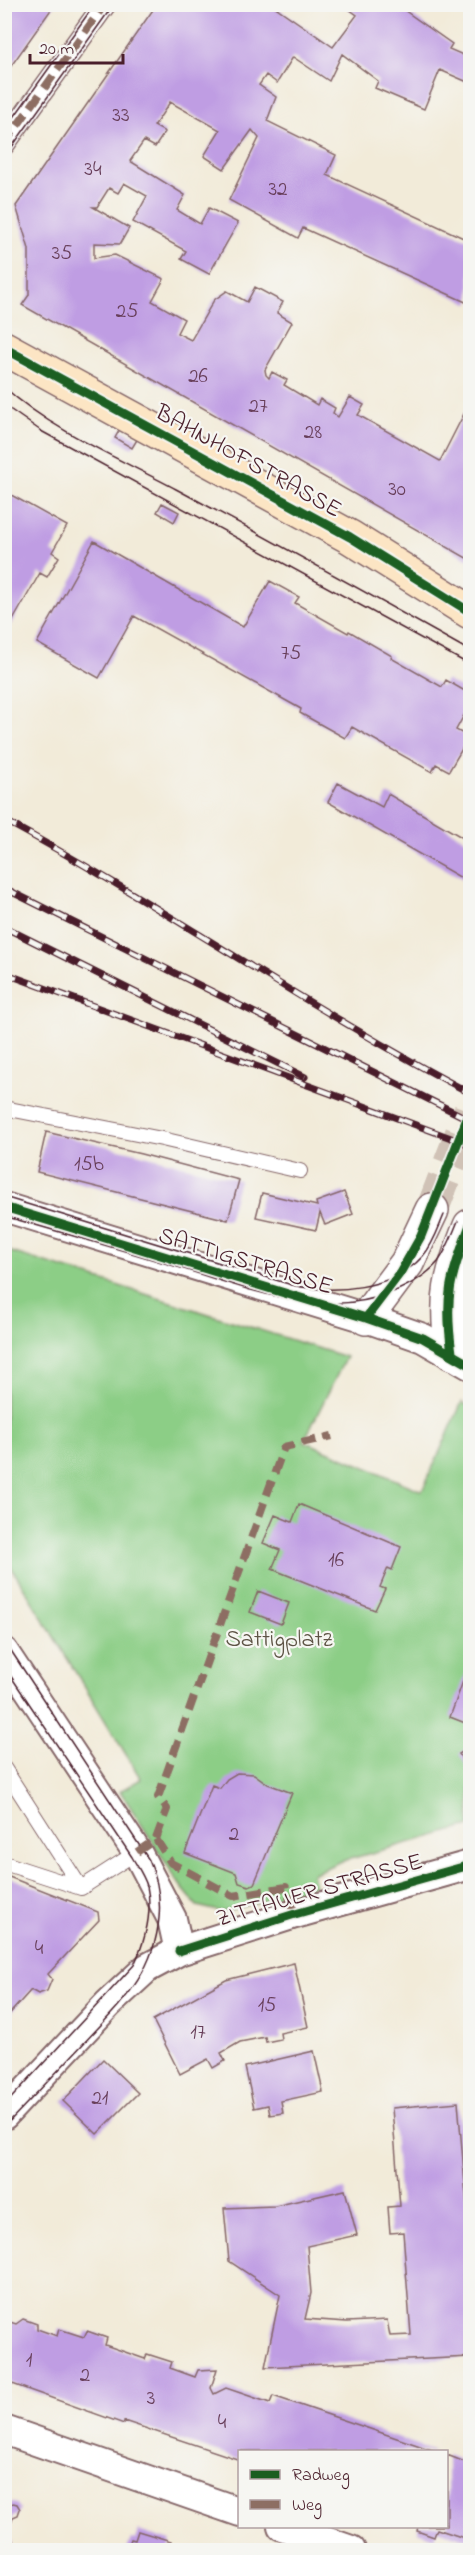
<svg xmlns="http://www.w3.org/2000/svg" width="475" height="2555" viewBox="0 0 475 2555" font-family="'Indie Flower',sans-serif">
	<rect width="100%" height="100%" fill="#f6f6f2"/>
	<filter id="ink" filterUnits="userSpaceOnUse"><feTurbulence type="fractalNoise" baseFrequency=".0167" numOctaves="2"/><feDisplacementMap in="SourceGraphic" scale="12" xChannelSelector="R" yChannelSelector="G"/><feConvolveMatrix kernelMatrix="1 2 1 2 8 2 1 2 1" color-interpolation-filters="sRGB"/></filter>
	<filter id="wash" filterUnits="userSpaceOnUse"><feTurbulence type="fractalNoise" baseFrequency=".008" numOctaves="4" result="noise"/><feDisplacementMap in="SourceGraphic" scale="24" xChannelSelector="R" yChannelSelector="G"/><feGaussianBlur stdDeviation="1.35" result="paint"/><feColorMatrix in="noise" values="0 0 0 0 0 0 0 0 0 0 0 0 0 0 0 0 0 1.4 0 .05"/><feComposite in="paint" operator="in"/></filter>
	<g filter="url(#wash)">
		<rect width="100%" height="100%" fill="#f2ebd9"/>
		<path fill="#8cce86" stroke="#6b7658" stroke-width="1.5" d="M5,1250L346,1357L304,1441L422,1491L462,1402L470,1407V1826L339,1862L312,1874L315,1886L223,1912L197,1906L180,1885L120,1791L141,1779L5,1557Z"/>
		<g id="blocks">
			<path fill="#bf9de3" d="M4,4H55L4,76Z
				M157,4H271L333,47L357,15L342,4H407L404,10L452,44L449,49L470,58V83L440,70L424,109L375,88L378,81L342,54L329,81L293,57L277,83L266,75L259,85L276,97L267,121L336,155L327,175L470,241V304L303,228L298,238L229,200L259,138L252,130L224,169L204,156L220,130L170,102L154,126L165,132L155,147L144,141L130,161L185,195L177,210L200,224L209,208L238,223L209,274L181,259L186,251L133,222L147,196L124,183L118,193L109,188L97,207H93L129,228L120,244L94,243V258L115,255L164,279L152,301L184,319L177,333L191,340L214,300L227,291L247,302L255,287L283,302L277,313L292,322L265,370L266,375L269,378L272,372L287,380L284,385L317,405L320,399L335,408L333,413L338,417L350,397L364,405L358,415L440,461L470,402V560L22,305L29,295V249L16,206Z
				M120,429L138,438L132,448L115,438Z
				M4,491L67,526L52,552L59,557L47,577L40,573L8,629L4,626Z
				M162,503L179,512L174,522L157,512Z
				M94,541L243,627L270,581L299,597L295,603L348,633L349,631L392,656L391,658L442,687L446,680L470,694V704L456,730L469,737L449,771L436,764L432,772L352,727L345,738L300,713L301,709L134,616L99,678L37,643Z
				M338,783L382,807L388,794L470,842V883L328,802Z
				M46,1132L141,1154L239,1180L228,1220L37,1172Z
				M344,1192L353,1214L325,1225L320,1213L316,1230L256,1217L262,1193L317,1206L316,1202Z
				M299,1504L401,1547L392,1570L388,1568L380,1587L385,1589L375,1610L272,1569L280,1550L263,1543L275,1515L292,1522Z
				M258,1591L289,1603L281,1624L250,1612Z
				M470,1662V1725L450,1717Z
				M470,1747V1772L459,1754Z
				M237,1773L254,1774L268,1784L292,1793L254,1884L249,1886L239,1883L236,1873L185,1853L212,1785L220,1788L227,1779Z
				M4,1875L98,1912L99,1920L48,1974L52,1979L47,1991L38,1994L31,1990L4,2020Z
				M294,1963L308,2027L280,2033L281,2039L266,2042L265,2037L240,2042L221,2053L225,2061L213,2068L208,2059L180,2074L153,2020L226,1980Z
				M314,2051L323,2092L281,2101L283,2113L270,2115L268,2105L254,2108L245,2067Z
				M103,2059L138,2093L97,2134L63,2101Z
				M458,2102L470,2244V2357L265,2367L280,2295L229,2261L224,2208L275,2206L345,2190L357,2235L307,2246L311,2293L305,2319L347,2322L387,2320L390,2336L411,2335L403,2232L390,2233L388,2207L400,2206L392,2108Z
				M23,2319L37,2324V2329L57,2336L59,2329L84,2337L87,2331L107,2338L105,2345L145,2359L147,2354L172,2362L170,2368L195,2377L198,2370L217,2369L211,2388L214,2394L226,2388L270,2403L273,2396L435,2451H240V2460L124,2421V2424L4,2381V2320L16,2324Z
				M447,2455L470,2464V2540L437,2529L434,2537L417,2531L418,2526H447Z
				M13,2503L17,2504L20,2509L18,2515L13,2517L5,2538L13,2541L9,2550H4V2505Z
				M138,2531L171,2541L168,2550H127L131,2539L135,2540Z"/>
		</g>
	</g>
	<g filter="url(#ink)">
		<use href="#blocks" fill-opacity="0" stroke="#856668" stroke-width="1.5"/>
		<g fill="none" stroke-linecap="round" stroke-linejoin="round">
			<path stroke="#d0c2b6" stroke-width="33" stroke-dasharray="33 16" stroke-linecap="butt" d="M432,1210L470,1111"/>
			<g stroke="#856668" stroke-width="16">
				<path id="service" d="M4,1108L162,1139L300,1171
					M4,1768L81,1888
					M4,1863L81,1888L137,1852"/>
			</g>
			<g stroke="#856668" stroke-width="24">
				<path id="pedestrian" d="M4,144L105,4"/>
			</g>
			<g stroke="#856668" stroke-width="32">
				<path id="minor" d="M4,1207L366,1318L423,1338L470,1365
					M4,1652L137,1852L172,1919L179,1951
					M4,2115L108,2004L147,1968L179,1951L295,1914L470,1865
					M4,2430L240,2512
					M282,2526L351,2550"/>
			</g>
			<g stroke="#856668" stroke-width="36">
				<path id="tertiary" d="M366,1318L407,1263L432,1210
					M452,1353C444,1297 450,1277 470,1226"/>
			</g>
			<g stroke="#856668" stroke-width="36">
				<path id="secondary" d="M4,348L350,537L470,612"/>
			</g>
			<use href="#service" stroke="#fff" stroke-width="14"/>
			<use href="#pedestrian" stroke="#fff" stroke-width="21"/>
			<use href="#minor" stroke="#fff" stroke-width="28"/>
			<use href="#tertiary" stroke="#fff" stroke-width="33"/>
			<use href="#secondary" stroke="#fce5c4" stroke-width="33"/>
			<path stroke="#4a1f2b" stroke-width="1.5" d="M4,131L95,4
				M4,158L114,4
				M4,387C51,430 120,459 176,489C275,542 373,596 470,651
				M4,405L41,431L470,665
				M4,1197L292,1285C333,1294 393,1290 423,1256C433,1245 438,1229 444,1215
				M4,1216C60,1232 116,1248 171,1265C242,1286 320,1322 393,1292C410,1285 426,1276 438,1262C447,1250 452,1235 458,1221
				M4,1640L149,1860C158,1880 161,1897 159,1918C154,1975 120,2004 83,2044C57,2072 31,2099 4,2127
				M4,1666L132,1857C137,1866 144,1876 147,1886C153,1913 145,1941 134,1965L4,2106"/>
			<g stroke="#4a1f2b" stroke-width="7">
				<path id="rail" d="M4,820C163,906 311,1010 470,1093
					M4,888L470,1120
					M4,927L305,1077
					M4,973L470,1145"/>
			</g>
			<use href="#rail" stroke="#f6f6f2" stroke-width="4.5" stroke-dasharray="14" stroke-linecap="butt"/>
			<path stroke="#8d6e63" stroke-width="8" stroke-dasharray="15 8" stroke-linecap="butt" d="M4,144L105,4
				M156,1839L167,1809L158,1797L284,1447L332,1436
				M137,1852L156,1839L171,1863L233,1896L286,1887L295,1914"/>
			<g stroke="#f6f6f2" stroke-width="13">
				<path id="cycleway" d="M4,348L350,537L470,612
					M4,1207L366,1318L423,1338L470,1365
					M366,1318L400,1273L421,1236L470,1111
					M452,1353C444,1297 450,1277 470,1225
					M179,1951L295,1914L470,1865"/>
			</g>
			<use href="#cycleway" stroke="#1b5e20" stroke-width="9"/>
		</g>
	</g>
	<g text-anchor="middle" stroke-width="4.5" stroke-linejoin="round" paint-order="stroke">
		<g font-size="21" fill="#673e59">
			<text x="121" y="121">33</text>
			<text x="93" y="175">34</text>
			<text x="278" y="195">32</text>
			<text x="62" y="259">35</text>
			<text x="127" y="317">25</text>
			<text x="198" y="382">26</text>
			<text x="258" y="412">27</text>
			<text x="313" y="438">28</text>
			<text x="397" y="495">30</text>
			<text x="291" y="659">75</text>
			<text x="89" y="1170">15b</text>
			<text x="336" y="1566">16</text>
			<text x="234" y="1840">2</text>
			<text x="39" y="1954">4</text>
			<text x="267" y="2011">15</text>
			<text x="198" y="2038">17</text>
			<text x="100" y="2104">21</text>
			<text x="29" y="2366">1</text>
			<text x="85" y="2381">2</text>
			<text x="151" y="2404">3</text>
			<text x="222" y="2428">4</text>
		</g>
		<g font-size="24" fill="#4a1f2b" stroke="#f6f6f2">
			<text transform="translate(249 460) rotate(29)" y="8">BAHNHOFSTRASSE</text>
			<text transform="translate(246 1260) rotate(17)" y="8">SATTIGSTRASSE</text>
			<text transform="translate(319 1889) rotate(-16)" y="8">ZITTAUER STRASSE</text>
		</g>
		<g font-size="24" fill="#5e5446" stroke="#f6f6f2">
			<text x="279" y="1646">Sattigplatz</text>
		</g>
	</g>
	<rect width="475" height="2555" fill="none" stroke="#f6f6f2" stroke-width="24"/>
	<rect x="238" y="2450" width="210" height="78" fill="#f6f6f2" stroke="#b1a0a2" stroke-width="1.5"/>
	<rect x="250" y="2470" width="30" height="9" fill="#1b5e20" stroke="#b1a0a2" stroke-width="1.5"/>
	<text x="292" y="2480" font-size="18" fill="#4a1f2b">Radweg</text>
	<rect x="250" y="2500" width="30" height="9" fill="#8d6e63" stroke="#b1a0a2" stroke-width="1.5"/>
	<text x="292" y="2510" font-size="18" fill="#4a1f2b">Weg</text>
	<path d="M30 54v9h93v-9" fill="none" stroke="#4a1f2b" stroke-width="3"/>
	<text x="39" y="54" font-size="18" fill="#4a1f2b" stroke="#f6f6f2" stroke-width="4.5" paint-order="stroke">20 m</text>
</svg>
